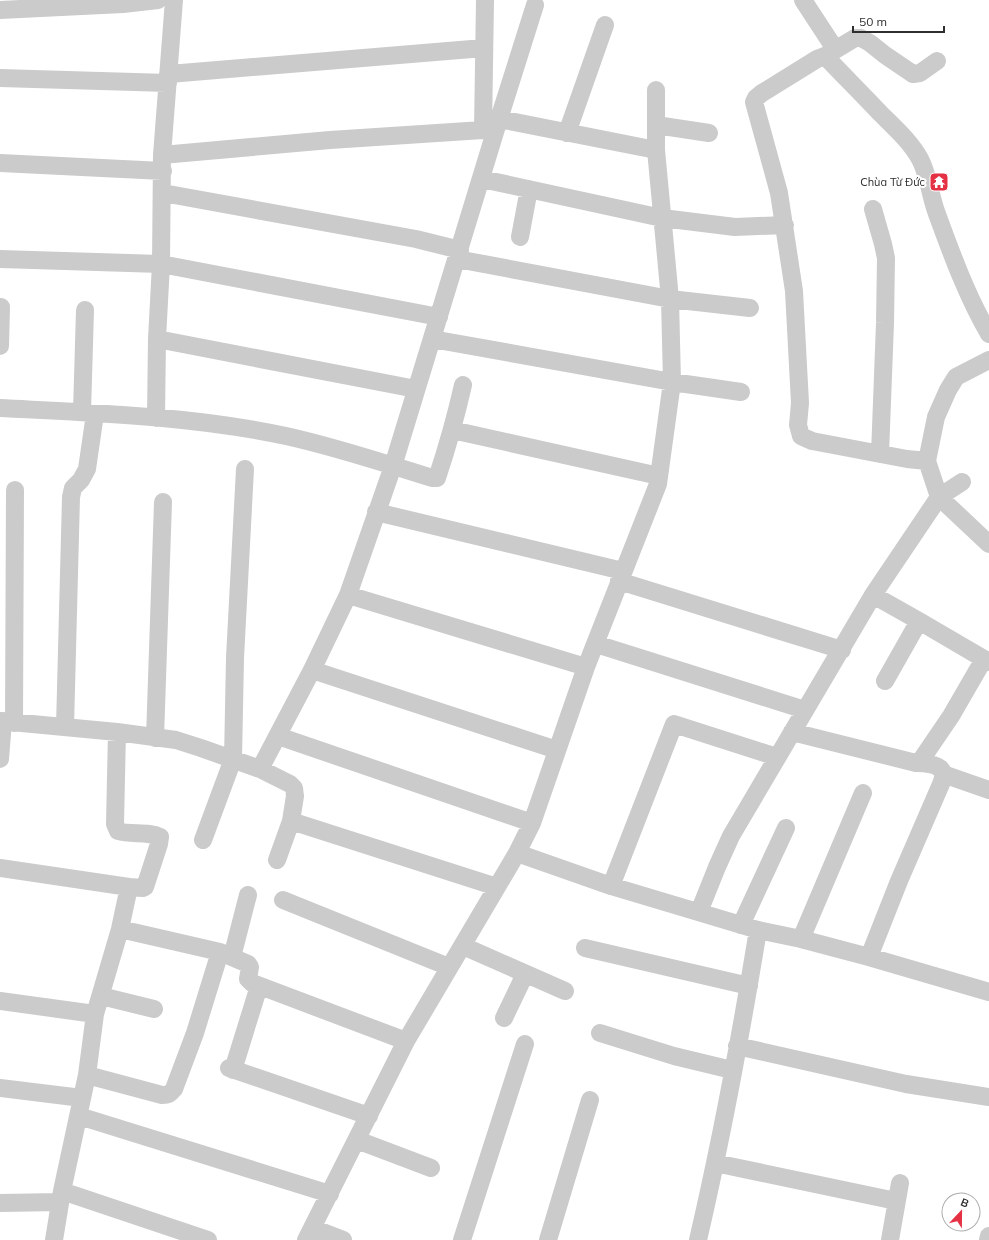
<svg xmlns="http://www.w3.org/2000/svg" width="989" height="1240" viewBox="0 0 989 1240" font-family="Mulish,sans-serif">
	<rect width="100%" height="100%" fill="#fff"/>
	<g fill="none" stroke-linecap="round" stroke-linejoin="round">
		<path stroke="#cbcbcb" stroke-width="18" d="M803,0L835,49
			M0,10L123,4L158,0
			M825,56L855,38H861L870,43L885,55L913,74L920,73L937,61
			M169,74L484,48
			M0,78L168,83
			M499,119L535,5
			M656,125L709,133
			M483,130L485,0
			M567,133L605,25
			M162,155L330,140L483,130L495,131
			M0,163L163,171
			M482,179L662,218L735,227L785,225
			M163,193L416,239L460,250
			M873,209L883,244L886,258L885,323L880,454
			M520,237L529,189
			M0,259L161,264L439,317
			M457,259L670,299L750,308
			M989,334C967,296 952,255 937,214C930,196 929,176 920,159C910,141 894,127 880,113C862,94 843,75 825,56L817,59L762,93L756,98L754,102L779,193L794,291L800,403L798,425L801,436L812,441L907,459L927,461L939,497L989,544
			M157,339L416,389
			M432,339L672,382L741,392
			M0,346L1,307
			M0,408C95,413 193,416 286,436C336,447 384,463 432,478H437C447,448 456,416 463,385
			M82,412L85,310
			M156,418L157,339L161,264L162,155L174,0
			M452,430L659,476
			M927,461L936,417L948,390L956,377L989,360
			M376,512L623,571
			M619,581L842,650
			M348,595L586,667
			M873,595L919,621L989,662
			M596,644L805,710
			M312,670L557,750
			M885,681L919,621
			M0,721L117,732L176,740L201,748L260,769L290,784L294,788L295,796L291,821L497,887
			M14,723L15,490
			M65,727L71,497L73,488L81,480L87,469L95,414
			M792,732L916,763C923,763 941,764 943,773C944,776 942,781 941,784L899,881L869,957
			M278,736L532,823
			M155,738L163,502
			M0,759L3,721
			M919,763L951,716L984,659
			M260,769L312,670L348,595L393,466L499,119L656,150
			M943,774L989,790
			M203,840L233,759L235,658L245,469
			M517,853L611,886L758,930L801,939L869,957L989,992
			M277,860L291,821
			M0,868L129,887
			M611,886L674,724L777,757
			M283,900L449,967
			M699,912L717,867L731,836L873,595L939,497L962,482
			M741,925L786,828
			M120,929L220,952L248,964L250,967L248,979L252,983L406,1041
			M801,939L863,793
			M463,946L565,991
			M585,948L749,986
			M232,957L248,895
			M101,996L154,1009
			M0,1001L95,1014
			M504,1018L525,974
			M600,1033L674,1056L732,1070
			M737,1046L906,1084L989,1097
			M229,1068L369,1116
			M233,1070L259,986
			M87,1075L162,1095C168,1095 170,1094 174,1089L195,1033L220,952
			M0,1088L82,1098
			M79,1116L330,1194
			M357,1140L431,1168
			M715,1163L896,1201
			M62,1191L208,1240
			M0,1203L60,1202
			M312,1228L343,1240
			M54,1240L62,1191L87,1075L95,1014L120,929L129,887L143,888L145,887L159,844L160,837C149,831 131,835 118,831L115,824L117,732
			M306,1240L406,1041L517,853L532,823L586,667L658,484L672,382L670,299L656,150V90
			M462,1240L525,1044
			M548,1240L590,1100
			M698,1240C722,1137 741,1034 758,930
			M890,1240L900,1183
			M988,1240L989,1236"/>
	</g>
	<defs>
		<g id="temple-square" transform="scale(1)"><rect x="-9" y="-9" width="18" height="18" rx="4" fill="#e53144" stroke="#fff"/><path d="M0-6L5-2H3V0L6.5 2.5H4V6H1.5V3h-3V6H-4V2.5H-6.5L-3 0V-2H-5Z" fill="#fff"/></g>
	</defs>
	<g fill-rule="evenodd">
		<use href="#temple-square" x="939" y="182"/>
	</g>
	<g text-anchor="middle" stroke-width="4" stroke-linejoin="round" paint-order="stroke">
		<g font-size="11" fill="#2e2e2e" stroke="#fff" text-anchor="end">
			<text x="925" y="186">Chùa Từ Đức</text>
		</g>
	</g>
	<g transform="translate(961 1212) rotate(22)"><circle r="19" fill="#ffffff" stroke="#ababab"/>
	<path d="M0-3L7 15L0 10L-7 15Z" fill="#e53144"/>
	<text y="-6" font-size="11" font-weight="bold" text-anchor="middle" fill="#2e2e2e">B</text>
	</g>
	<path d="M853 26v6h91v-6" fill="none" stroke="#2e2e2e" stroke-width="2"/>
	<text x="859" y="26" font-size="12" fill="#2e2e2e" stroke="#ffffff" stroke-width="3" paint-order="stroke">50 m</text>
</svg>
